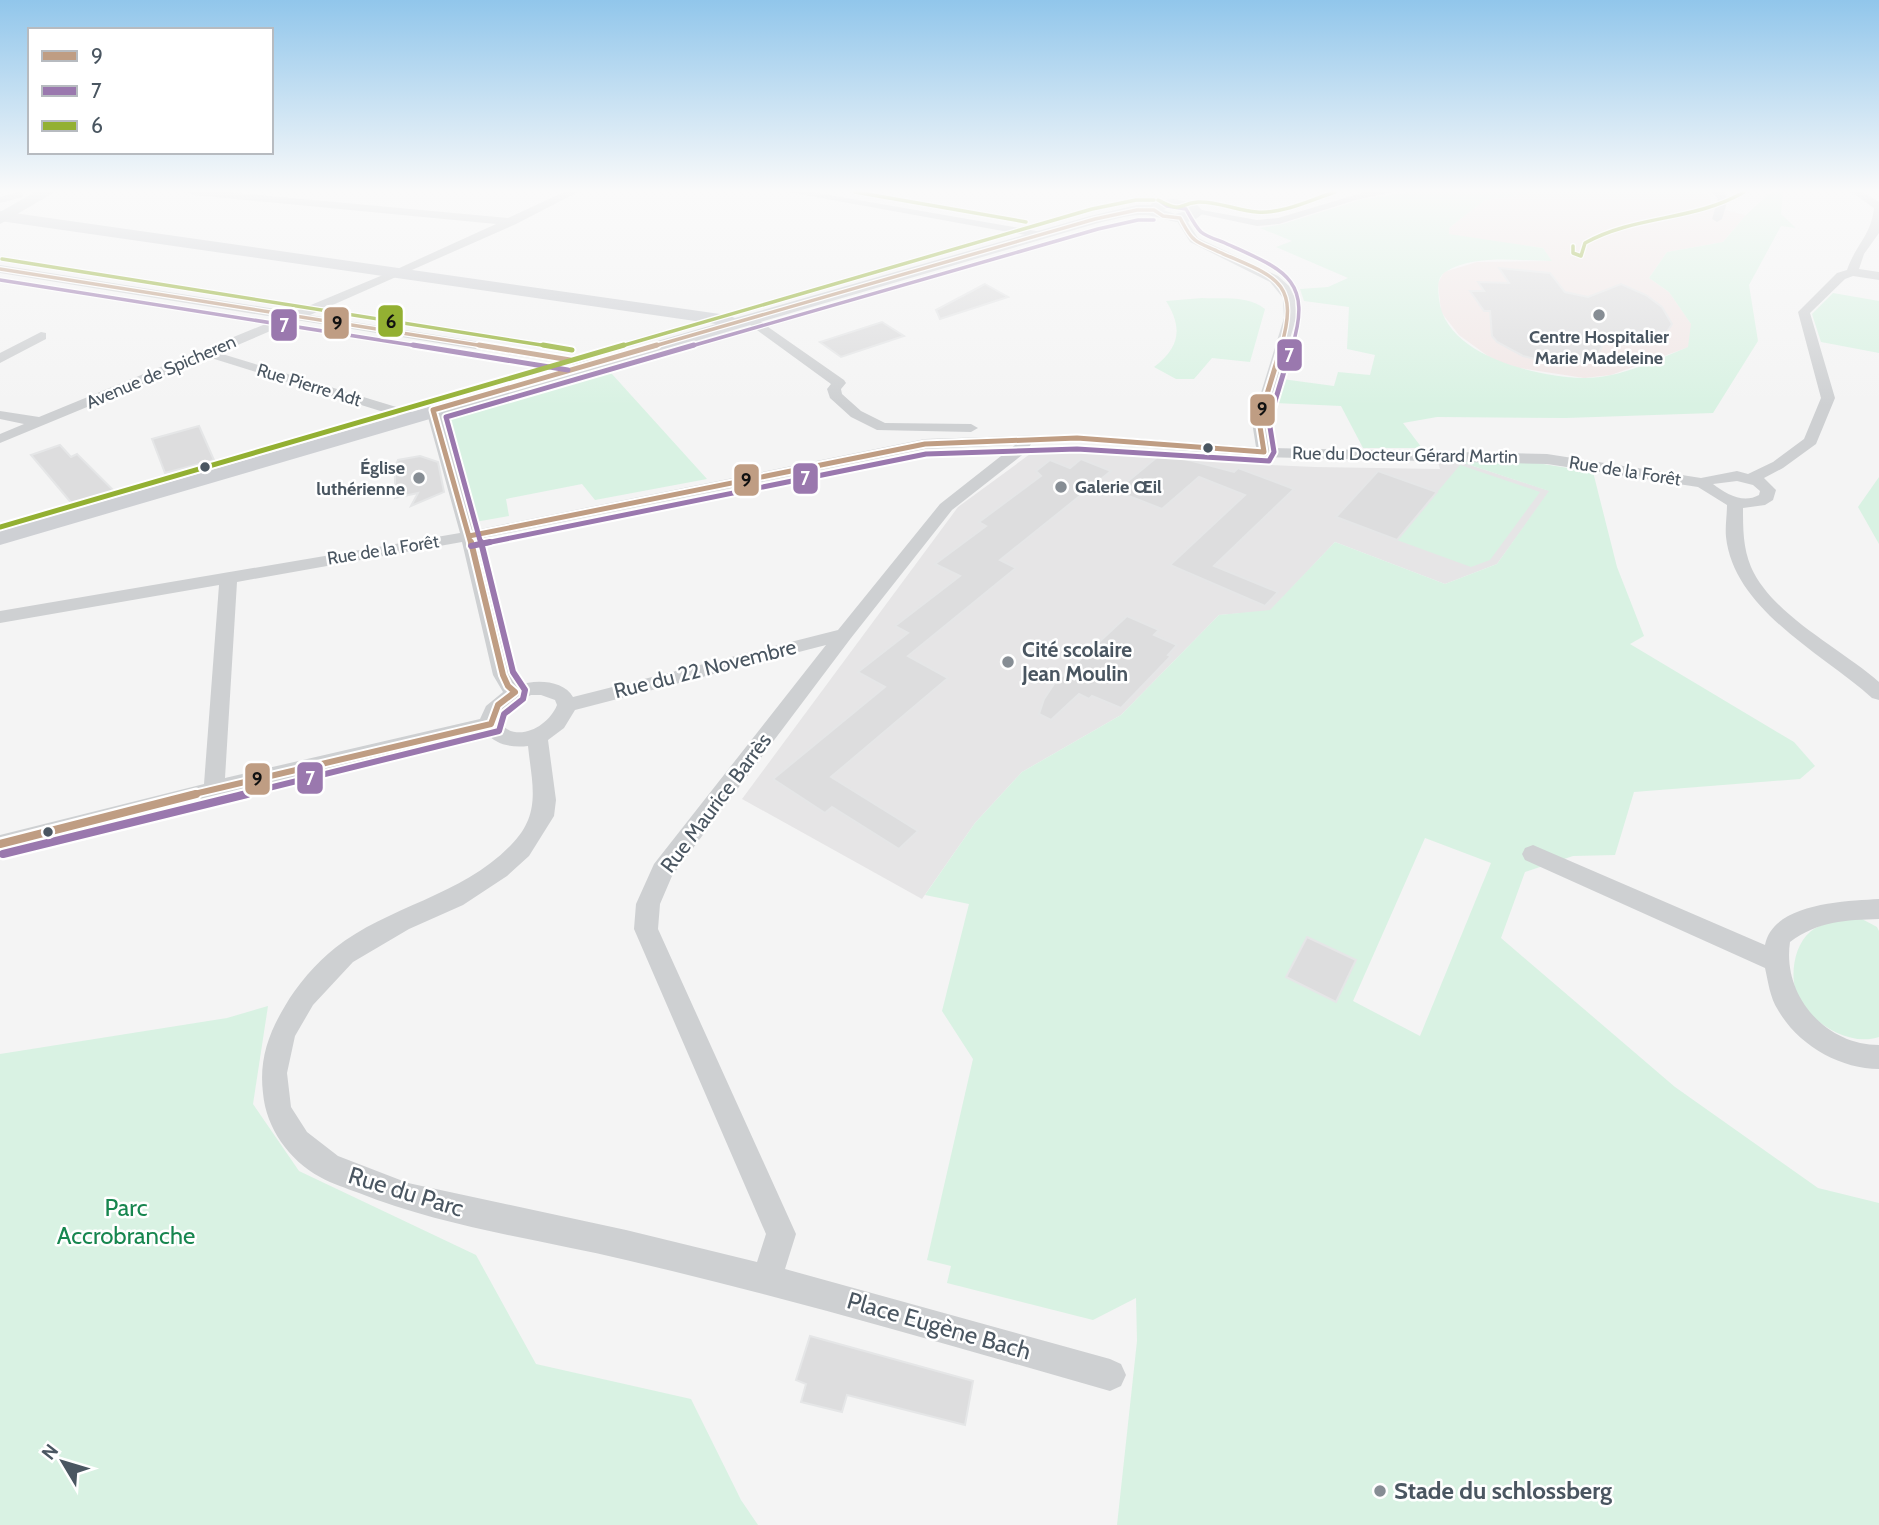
<svg xmlns="http://www.w3.org/2000/svg" width="1879" height="1525" viewBox="0 0 1879 1525" font-family="Cabin,sans-serif">
	<rect width="100%" height="100%" fill="#f4f4f4"/>
	<path fill="#e6e5e6" d="M1041,446L1173,450L1268,465L1315,467L1440,469L1438,462L1458,461L1550,491L1497,564L1445,584L1335,542L1270,611L1219,615L1121,715L1022,772L975,823L922,899L742,799L958,507Z"/>
	<path fill="#f1e7e6" d="M1538,192H1703L1711,197V207L1746,215L1723,242L1667,252L1649,278L1669,292L1692,325L1689,347L1611,375L1584,378L1513,367L1492,359L1459,335L1441,312L1438,283L1444,272L1477,262L1551,261L1543,248L1449,235V228L1485,200Z"/>
	<path fill="#d9f2e3" fill-rule="evenodd" d="M1409,192H1538L1485,200L1449,228V234L1543,248L1552,261C1521,261 1475,254 1447,271C1436,277 1438,288 1439,299C1445,356 1535,376 1582,378C1618,379 1656,360 1688,347L1691,324L1669,292L1649,278L1667,252L1723,242L1746,215L1771,192H1783L1781,214L1796,228L1781,226L1749,285L1758,341L1713,413L1566,418L1437,417L1403,423L1422,448H1363L1341,406L1275,403L1282,379L1334,386L1338,372L1370,375L1375,355L1347,349L1349,307L1304,301L1300,289L1328,287L1348,278L1276,247L1292,241L1260,228L1283,224L1360,200Z
		M1833,293L1879,301V353L1821,342L1812,314Z
		M1202,298C1222,299 1249,295 1265,309L1250,362L1212,358L1194,379H1176L1154,367C1180,347 1183,328 1166,301Z
		M602,363L707,479L595,500L582,484L506,499L509,516L475,522L443,410Z
		M1458,461L1537,463L1593,472L1617,567L1644,636L1630,644L1794,742L1815,766L1800,779L1634,792L1615,855L1573,856L1525,872L1501,938L1675,1087L1818,1188L1879,1203V1525H1117L1137,1341L1136,1298L1093,1320L947,1283L951,1266L927,1260L973,1059L942,1011L969,904L925,895L975,823L1022,772L1121,715L1219,615L1270,610L1335,542L1445,584L1497,564L1549,491ZM1425,838L1491,863L1420,1036L1353,1001Z
		M1460,465L1540,492L1490,560L1471,567L1397,540Z
		M1879,477V544L1858,507Z
		M1862,919L1877,927L1879,931V1037C1853,1046 1820,1028 1803,1006C1788,988 1791,948 1810,932C1823,921 1846,920 1862,919Z
		M268,1006L253,1104L299,1171L476,1255L536,1364L691,1399L741,1500L758,1525H0V1054L227,1018Z"/>
	<path fill="#ddddde" stroke="#e5e6e7" stroke-width="2" d="M1499,268L1550,273L1565,292L1588,297L1621,284L1646,295L1662,307L1672,324L1665,335L1628,345L1608,335L1597,356L1586,362L1551,363L1523,356L1497,342L1492,336L1490,311H1484L1470,291H1484L1478,282L1509,283Z
		M985,284L1008,297L940,319L936,310Z
		M882,322L904,336L841,357L820,342Z
		M199,426L214,460L165,473L152,439Z
		M60,445L71,457L77,454L117,494L74,506L31,455Z
		M1162,453L1234,472L1238,468L1294,489L1214,566L1278,592L1265,606L1170,565L1245,495L1199,477L1162,509L1116,491Z
		M420,456L438,462L444,492L411,506L418,493L395,498V467L398,460Z
		M1081,459L1111,471L1000,560L1016,568L908,656L948,678L831,777L918,831L899,849L832,807L825,813L773,779L885,687L858,672L908,633L895,626L960,576L935,564L986,526L979,522L1041,476L1036,471L1050,460L1070,468Z
		M1378,471L1437,492L1397,540L1336,517Z
		M1127,616L1159,630L1154,635L1177,645L1168,655L1171,656L1121,708L1092,696L1089,699L1079,694L1051,720L1039,714L1044,699L1054,684Z
		M1307,937L1356,960L1336,1002L1286,977Z
		M810,1336L973,1381L965,1425L847,1395L842,1412L801,1402L806,1384L796,1380Z"/>
	<g fill="none" stroke-linecap="round" stroke-linejoin="round">
		<path fill="#ced0d2" fill-rule="evenodd" d="M18,192L23,193V197L0,203V197Z
			M188,192H228L508,218L564,192H578L516,224L310,315L593,360L600,364L593,368L296,320L219,353L416,413L418,416L416,419H406L208,357L0,443V434L24,424L0,419V411L39,417L280,318L0,273V265L294,312L395,270L496,224L193,195Z
			M788,192H812L1042,232L1048,235L1042,238Z
			M1365,192H1392L1356,200L1279,224L1257,226L1191,212L1196,209L1257,220L1278,218Z
			M1712,192H1723L1728,199L1722,219L1717,222L1712,219L1718,199Z
			M1851,192H1863L1879,202V233L1864,254L1859,269L1879,272V280L1853,276L1845,279L1810,313L1835,398L1816,444L1783,468L1764,478L1776,490L1773,500L1765,505L1743,508C1743,529 1743,548 1751,567C1772,615 1840,648 1879,682V700L1872,698C1823,654 1734,610 1726,537C1725,527 1727,515 1727,505L1698,487L1547,464L1264,457L1077,442L1031,444L1026,452L952,510L851,638L672,876L660,904L658,929L796,1234L785,1269L1110,1359L1121,1364L1126,1375L1121,1386L1110,1391C949,1345 789,1298 626,1260C537,1239 444,1227 359,1193C346,1188 332,1184 320,1177C289,1160 266,1128 263,1093C259,1061 268,1034 285,1006C297,985 316,963 335,948C388,906 462,896 511,845C542,814 532,785 528,746C512,748 496,745 485,732L214,797L0,853V835L204,784L219,585L0,623V611L460,533L426,410L428,407L433,406L440,410L476,530L925,439L1077,434L1256,447L1252,422L1284,318L1283,298L1270,282L1190,242L1175,218L1180,215L1184,216L1198,238L1278,276L1289,286L1295,298L1296,318L1266,422L1271,448L1547,454L1701,478L1737,471L1748,474L1773,462L1804,439L1821,398L1798,312L1837,273L1847,270C1856,244 1871,236 1874,208ZM1015,445L940,504L838,630L573,697C564,680 535,679 519,685L516,682L478,539L925,449ZM1737,481L1753,485L1760,491L1759,495C1743,504 1726,494 1713,484ZM462,542L493,675L503,692L486,706L480,719L225,778L237,582ZM826,645L654,864L636,904L634,929L766,1234L757,1262L626,1230L408,1183L338,1156L307,1132L291,1107L287,1073L295,1036L313,1005L353,962L409,929L463,905L507,876L529,856L554,816L556,800L548,740L564,728L575,710ZM531,695H541L555,700L557,705C549,726 517,744 500,723L501,714L513,704Z
			M751,315L844,380L846,383L841,389L842,394L861,411L885,423L971,424L978,428L971,432L877,430L851,417L830,398L827,389L831,384L746,322V316Z
			M41,332L46,333V339L0,363V353Z
			M1533,845L1765,945C1773,903 1845,901 1879,899V919C1846,920 1818,921 1790,942C1782,995 1825,1045 1879,1045V1069C1840,1069 1798,1045 1778,1010C1770,998 1768,981 1765,968L1525,860L1522,854L1525,848Z"/>
		<path fill="#ced0d4" fill-rule="evenodd" d="M1173,199L1195,203L1204,212C1184,234 1163,214 1142,215C1127,215 1112,220 1098,223L0,545V531L716,324L0,221V211L727,315L735,318L1090,216L1137,205H1150L1154,202ZM1173,207L1187,211L1175,214L1163,210Z"/>
		<path fill="#caced1" fill-rule="evenodd" d="M35,192H55L0,224V212Z"/>
		<g stroke="#fff" stroke-width="6">
			<path id="bus-1-far3" d="M1154,210L1163,216L1180,218C1184,225 1189,236 1195,240C1201,245 1212,248 1219,252C1273,276 1301,280 1281,347
				M0,269L490,347
				M651,347L1095,219L1137,210H1154"/>
		</g>
		<g stroke="#fff" stroke-width="9">
			<path id="bus-1-far2" d="M479,345L570,360
				M469,536L925,444L1077,438L1264,452L1259,420L1282,345
				M471,544L433,410L657,345"/>
		</g>
		<g stroke="#fff" stroke-width="10">
			<path id="bus-1-far1" d="M190,795L491,724L498,705L515,692L508,686L503,675L471,542"/>
		</g>
		<g stroke="#fff" stroke-width="13">
			<path id="bus-1" d="M0,844L196,794"/>
		</g>
		<g stroke="#fff" stroke-width="6">
			<path id="bus-2-far3" d="M1160,201L1167,206L1186,209C1190,216 1195,226 1201,232C1207,237 1218,240 1225,243C1281,269 1314,277 1292,347
				M0,280L424,347
				M688,347L1098,229L1138,220H1154"/>
		</g>
		<g stroke="#fff" stroke-width="9">
			<path id="bus-2-far2" d="M413,345L568,370
				M481,544L926,454L1077,449L1269,461L1274,452L1269,421L1292,345
				M481,544L446,417L694,345"/>
		</g>
		<g stroke="#fff" stroke-width="10">
			<path id="bus-2-far1" d="M471,546L490,542
				M240,795L499,731L504,714L523,699L525,690L513,672L481,542"/>
		</g>
		<g stroke="#fff" stroke-width="13">
			<path id="bus-2" d="M3,854L247,794"/>
		</g>
		<g stroke="#fff" stroke-width="6">
			<path id="bus-3-far1" d="M855,192L1026,222
				M1158,200C1185,214 1176,204 1198,202C1217,201 1238,211 1257,212C1283,214 1310,200 1335,192
				M1573,246V253L1581,256L1585,243C1635,215 1695,221 1744,192
				M2,259L554,347
				M618,347L1092,209L1136,200H1154"/>
		</g>
		<g stroke="#fff" stroke-width="9">
			<path id="bus-3" d="M543,345L572,350
				M0,527L624,345"/>
		</g>
		<use href="#bus-1-far3" stroke="#bf9d83" stroke-width="3.5"/>
		<use href="#bus-1-far2" stroke="#bf9d83" stroke-width="5"/>
		<use href="#bus-1-far1" stroke="#bf9d83" stroke-width="6"/>
		<use href="#bus-1" stroke="#bf9d83" stroke-width="8"/>
		<use href="#bus-2-far3" stroke="#9a78ae" stroke-width="3.5"/>
		<use href="#bus-2-far2" stroke="#9a78ae" stroke-width="5"/>
		<use href="#bus-2-far1" stroke="#9a78ae" stroke-width="6"/>
		<use href="#bus-2" stroke="#9a78ae" stroke-width="8"/>
		<use href="#bus-3-far1" stroke="#93b032" stroke-width="3.5"/>
		<use href="#bus-3" stroke="#93b032" stroke-width="5"/>
	</g>
	<linearGradient id="sky" x2="0" y2="1"><stop stop-color="#91c6eb"/><stop offset="0.47" stop-color="#fafafa"/><stop offset="1" stop-color="#fafafa" stop-opacity="0"/></linearGradient>
	<rect width="1879" height="406" fill="url(#sky)"/>
	<g fill="#868d94" stroke="#fff" stroke-width="2.5">
		<circle cx="1599" cy="315" r="7"/>
		<circle cx="419" cy="478" r="7"/>
		<circle cx="1061" cy="487" r="7"/>
		<circle cx="1008" cy="662" r="7"/>
		<circle cx="1380" cy="1491" r="7"/>
	</g>
	<g fill="#4a5661" stroke="#fff" stroke-width="2.5">
		<circle cx="1208" cy="448" r="6"/>
		<circle cx="205" cy="467" r="6"/>
		<circle cx="48" cy="832" r="6"/>
	</g>
	<g text-anchor="middle" stroke-width="5" stroke-linejoin="round" paint-order="stroke">
		<g font-size="18" font-weight="bold" fill="#4a5661" stroke="#fff">
			<text x="1599" y="343">Centre Hospitalier<tspan x="1599" dy="21">Marie Madeleine</tspan></text>
			<text x="405" y="474" text-anchor="end">Église<tspan x="405" dy="21">luthérienne</tspan></text>
			<text x="1075" y="493" text-anchor="start">Galerie Œil</text>
		</g>
		<g font-size="18" fill="#4a5661" stroke="#fff">
			<text transform="translate(161 372) rotate(-23)" y="6">Avenue de Spicheren</text>
			<text transform="translate(309 385) rotate(17)" y="6">Rue Pierre Adt</text>
			<text transform="translate(1405 455) rotate(1)" y="6">Rue du Docteur Gérard Martin</text>
			<text transform="translate(1625 471) rotate(9)" y="6">Rue de la Forêt</text>
			<text transform="translate(383 550) rotate(-9)" y="6">Rue de la Forêt</text>
		</g>
		<g font-size="21" font-weight="bold" fill="#4a5661" stroke="#fff" text-anchor="start">
			<text x="1022" y="657">Cité scolaire<tspan x="1022" dy="24">Jean Moulin</tspan></text>
		</g>
		<g font-size="21" fill="#4a5661" stroke="#fff">
			<text transform="translate(705 669) rotate(-14)" y="7">Rue du 22 Novembre</text>
			<text transform="translate(716 803) rotate(-53)" y="7">Rue Maurice Barrès</text>
		</g>
		<g font-size="24" fill="#4a5661" stroke="#fff">
			<text transform="translate(406 1192) rotate(17)" y="8">Rue du Parc</text>
			<text transform="translate(939 1326) rotate(16)" y="8">Place Eugène Bach</text>
		</g>
		<g font-size="24" fill="#17864f" stroke="#fff">
			<text x="126" y="1216">Parc<tspan x="126" dy="28">Accrobranche</tspan></text>
		</g>
		<g font-size="24" font-weight="bold" fill="#4a5661" stroke="#fff" text-anchor="start">
			<text x="1394" y="1499">Stade du schlossberg</text>
		</g>
	</g>
	<g stroke="#fff" stroke-width="2.5">
		<rect x="377" y="304" width="27" height="34" rx="7" fill="#93b032"/>
		<rect x="323" y="306" width="27" height="34" rx="7" fill="#bf9d83"/>
		<rect x="270" y="308" width="28" height="34" rx="7" fill="#9a78ae"/>
		<rect x="1276" y="338" width="27" height="34" rx="7" fill="#9a78ae"/>
		<rect x="1249" y="393" width="27" height="34" rx="7" fill="#bf9d83"/>
		<rect x="792" y="462" width="27" height="33" rx="7" fill="#9a78ae"/>
		<rect x="733" y="463" width="27" height="34" rx="7" fill="#bf9d83"/>
		<rect x="296" y="761" width="28" height="34" rx="7" fill="#9a78ae"/>
		<rect x="244" y="762" width="27" height="34" rx="7" fill="#bf9d83"/>
	</g>
	<g font-size="19" text-anchor="middle" font-weight="bold" fill="#fff">
		<text x="284" y="332">7</text>
		<text x="1289" y="362">7</text>
		<text x="805" y="485">7</text>
		<text x="310" y="785">7</text>
	</g>
	<g font-size="19" text-anchor="middle" font-weight="bold" fill="#111">
		<text x="391" y="328">6</text>
		<text x="337" y="330">9</text>
		<text x="1262" y="416">9</text>
		<text x="746" y="487">9</text>
		<text x="257" y="786">9</text>
	</g>
	<rect x="28" y="28" width="245" height="126" fill="#ffffff" stroke="#b7bbc0" stroke-width="2"/>
	<rect x="42" y="51" width="35" height="10" fill="#bf9d83" stroke="#b7bbc0" stroke-width="2"/>
	<text x="91" y="63" font-size="21" fill="#4a5661">9</text>
	<rect x="42" y="86" width="35" height="10" fill="#9a78ae" stroke="#b7bbc0" stroke-width="2"/>
	<text x="91" y="98" font-size="21" fill="#4a5661">7</text>
	<rect x="42" y="121" width="35" height="10" fill="#93b032" stroke="#b7bbc0" stroke-width="2"/>
	<text x="91" y="133" font-size="21" fill="#4a5661">6</text>
	<g transform="translate(63 1462) rotate(308)" stroke="#ffffff" stroke-width="5" paint-order="stroke">
	<path d="M0-5L12 26L0 18L-12 26Z" fill="#4a5661"/>
	<text y="-10" font-size="19" font-weight="bold" text-anchor="middle" fill="#4a5661">N</text>
	</g>
</svg>
